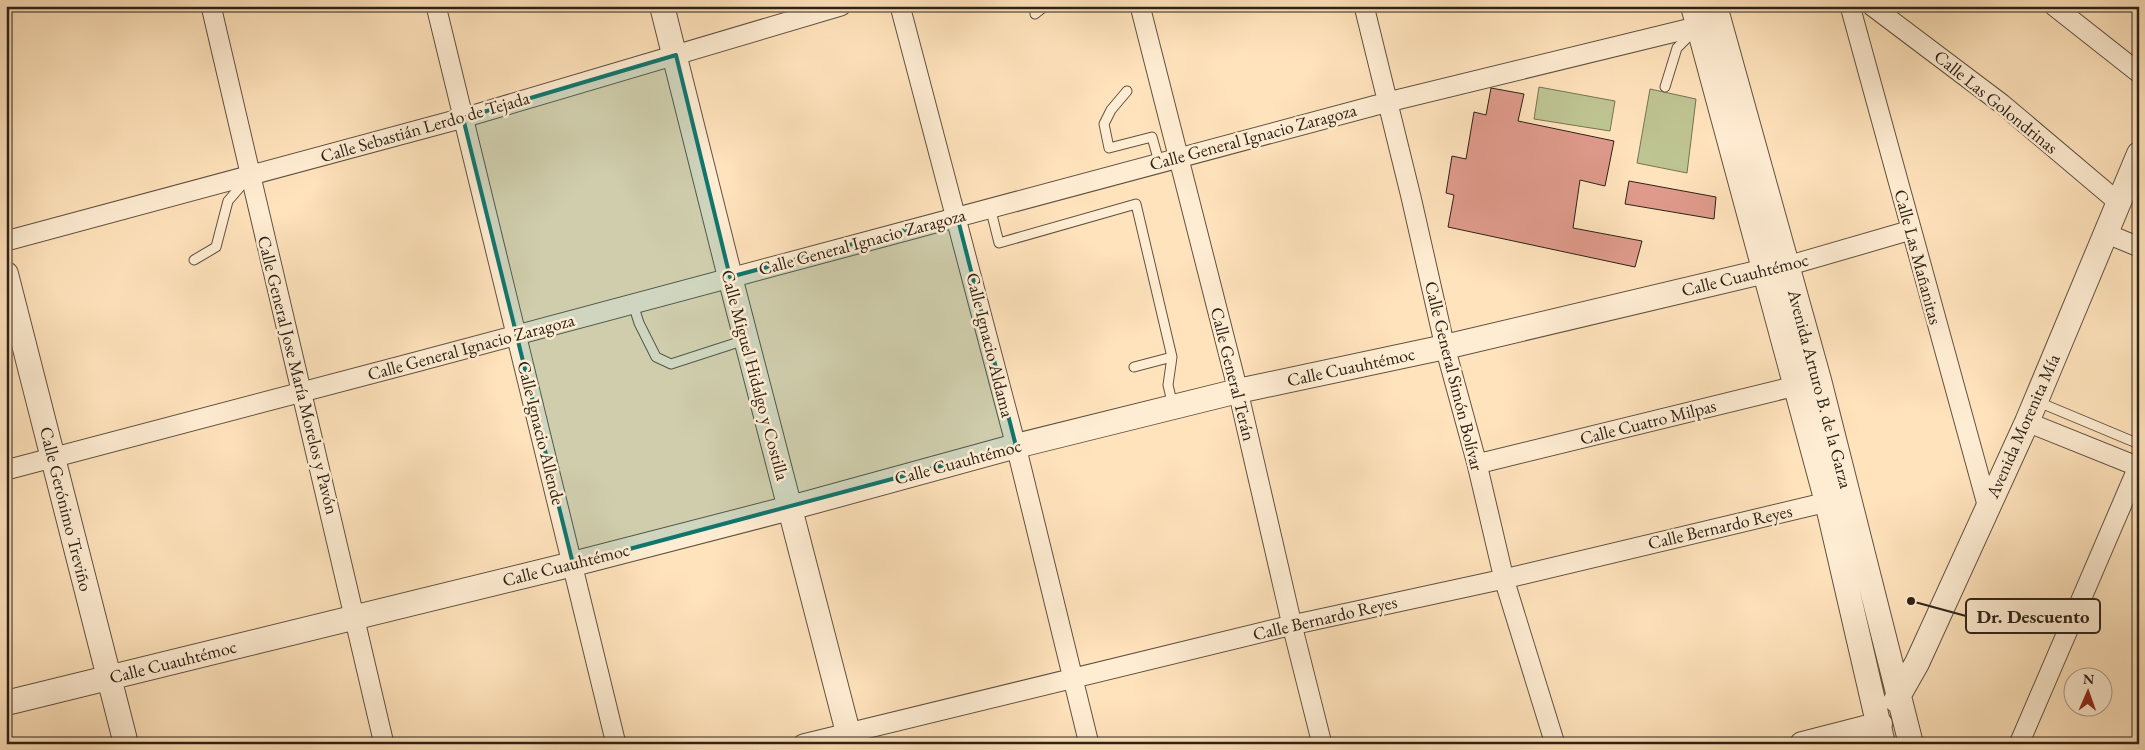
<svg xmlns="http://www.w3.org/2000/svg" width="2145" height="750" viewBox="0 0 2145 750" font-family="'EB Garamond',serif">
	<rect width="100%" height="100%" fill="#ffe3bc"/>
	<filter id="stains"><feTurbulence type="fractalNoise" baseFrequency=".004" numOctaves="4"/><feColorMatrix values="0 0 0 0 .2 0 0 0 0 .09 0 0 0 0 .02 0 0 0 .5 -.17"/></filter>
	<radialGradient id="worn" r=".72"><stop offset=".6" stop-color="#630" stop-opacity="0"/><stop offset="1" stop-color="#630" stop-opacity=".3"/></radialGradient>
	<path fill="#bec492" stroke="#757355" d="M1539,87L1615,101L1610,131L1534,119Z
		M1650,89L1696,99L1687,173L1637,163Z"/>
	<path fill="#df9a8b" stroke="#2c2218" d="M1491,88L1524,94L1518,121L1614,141L1605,186L1580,180L1573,228L1642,241L1635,267L1448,227L1454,195L1446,193L1452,156L1466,159L1474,112L1486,115Z
		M1629,181L1716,197L1714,219L1625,204Z"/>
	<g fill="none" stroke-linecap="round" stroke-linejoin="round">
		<g stroke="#615241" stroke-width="11">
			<path id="service" d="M1035,14L1045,6
				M1665,87L1677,48L1694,31
				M1127,91L1111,110L1104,124L1109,148L1152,137L1159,162
				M990,207L999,243L1136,204L1172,357L1134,367
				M194,260L216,247L228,201L247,179
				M633,304L639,323L656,357L671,364L745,340
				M1172,357L1168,385L1173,406
				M2036,401L2139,444"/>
		</g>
		<g stroke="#615241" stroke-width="21">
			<path id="minor" d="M211,6C268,252 328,497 384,744
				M436,6L616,744
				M900,6L1016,446L1089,744
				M1140,6L1238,391L1292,625L1322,744
				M1364,6L1411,197L1445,347L1477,464L1504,579L1555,744
				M1850,6L1988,508
				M1872,6L2002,104L2118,202
				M2054,6L2139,73
				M2105,233L2139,247
				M6,241L463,118L841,6
				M1787,266L1911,230
				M2027,422L2139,467
				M1477,464L1808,383
				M6,470L416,362L1388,102L1712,23
				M803,744L1292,625L1504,579L1840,499
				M2019,744L2138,467"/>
		</g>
		<g stroke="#615241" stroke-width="26">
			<path id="tertiary" d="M662,6L730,277L851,744
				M1693,6L1827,502L1883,744
				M1715,6L1819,380L1911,744
				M6,274L126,744
				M1896,700L1917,663L2027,422L2139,154
				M6,703L573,564L790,508L1016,446L1238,391L1445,347L1787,266
				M1802,744L1880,724"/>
		</g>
		<use href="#service" stroke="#ffedd3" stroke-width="9"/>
		<use href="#minor" stroke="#ffedd3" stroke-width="19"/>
		<use href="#tertiary" stroke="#ffedd3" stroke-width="24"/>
	</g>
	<path fill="#0f766e" fill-opacity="0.2" stroke="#0f766e" stroke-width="4" stroke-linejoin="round" d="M676,55L730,277L957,216L1016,446L573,564L463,118Z"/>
	<g text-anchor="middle" stroke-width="5" stroke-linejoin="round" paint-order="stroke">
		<g font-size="18" fill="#2c2218" stroke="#ffedd3">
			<text transform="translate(1996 102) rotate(39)" y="6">Calle Las Golondrinas</text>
			<text transform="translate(425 127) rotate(-16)" y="6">Calle Sebastián Lerdo de Tejada</text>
			<text transform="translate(1253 137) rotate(-15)" y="6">Calle General Ignacio Zaragoza</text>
			<text transform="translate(862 242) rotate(-15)" y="6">Calle General Ignacio Zaragoza</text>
			<text transform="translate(1918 257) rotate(75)" y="6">Calle Las Mañanitas</text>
			<text transform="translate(1745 275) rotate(-14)" y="6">Calle Cuauhtémoc</text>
			<text transform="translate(990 345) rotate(76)" y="6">Calle Ignacio Aldama</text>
			<text transform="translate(471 347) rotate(-15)" y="6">Calle General Ignacio Zaragoza</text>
			<text transform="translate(1351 367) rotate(-12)" y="6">Calle Cuauhtémoc</text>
			<text transform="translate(1233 374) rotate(76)" y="6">Calle General Terán</text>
			<text transform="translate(298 375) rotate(76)" y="6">Calle General Jose María Morelos y Pavón</text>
			<text transform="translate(755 375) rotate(75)" y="6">Calle Miguel Hidalgo y Costilla</text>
			<text transform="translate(1454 376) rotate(76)" y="6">Calle General Simón Bolívar</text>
			<text transform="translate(1820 389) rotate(75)" y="6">Avenida Arturo B. de la Garza</text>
			<text transform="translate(1648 422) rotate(-14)" y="6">Calle Cuatro Milpas</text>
			<text transform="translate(2023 426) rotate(-66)" y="6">Avenida Morenita Mía</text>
			<text transform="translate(541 433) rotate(76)" y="6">Calle Ignacio Allende</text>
			<text transform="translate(958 462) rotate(-15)" y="6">Calle Cuauhtémoc</text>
			<text transform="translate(66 509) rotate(76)" y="6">Calle Gerónimo Treviño</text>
			<text transform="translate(1720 527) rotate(-13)" y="6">Calle Bernardo Reyes</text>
			<text transform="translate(566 565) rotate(-14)" y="6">Calle Cuauhtémoc</text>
			<text transform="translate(1325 618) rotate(-13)" y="6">Calle Bernardo Reyes</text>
			<text transform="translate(173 662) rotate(-14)" y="6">Calle Cuauhtémoc</text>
		</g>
	</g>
	<path fill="none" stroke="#2c2218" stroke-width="2" d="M1911 601L1966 616"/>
	<circle fill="#2c2218" stroke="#ffedd3" stroke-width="2" cx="1911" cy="601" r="5"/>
	<rect fill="#ffedd3" stroke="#2c2218" stroke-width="2" x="1966" y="599" width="134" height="34" rx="5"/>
	<g font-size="19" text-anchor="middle" font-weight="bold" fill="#2c2218">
		<text x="2033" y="623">Dr. Descuento</text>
	</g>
	<rect width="2145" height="750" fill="none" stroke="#ffe3bc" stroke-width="25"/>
	<rect x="8" y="8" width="2130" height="735" fill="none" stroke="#2c2218" stroke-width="2.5"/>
	<rect x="12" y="12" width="2120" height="725" fill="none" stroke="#2c2218"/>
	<g transform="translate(2088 692) rotate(2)"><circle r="24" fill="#ffedd3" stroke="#ab9c88"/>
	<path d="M0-4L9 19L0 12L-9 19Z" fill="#8f2418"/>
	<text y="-8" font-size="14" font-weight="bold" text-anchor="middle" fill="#2c2218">N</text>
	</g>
	<rect width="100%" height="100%" filter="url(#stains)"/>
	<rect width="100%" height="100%" fill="url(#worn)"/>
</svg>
